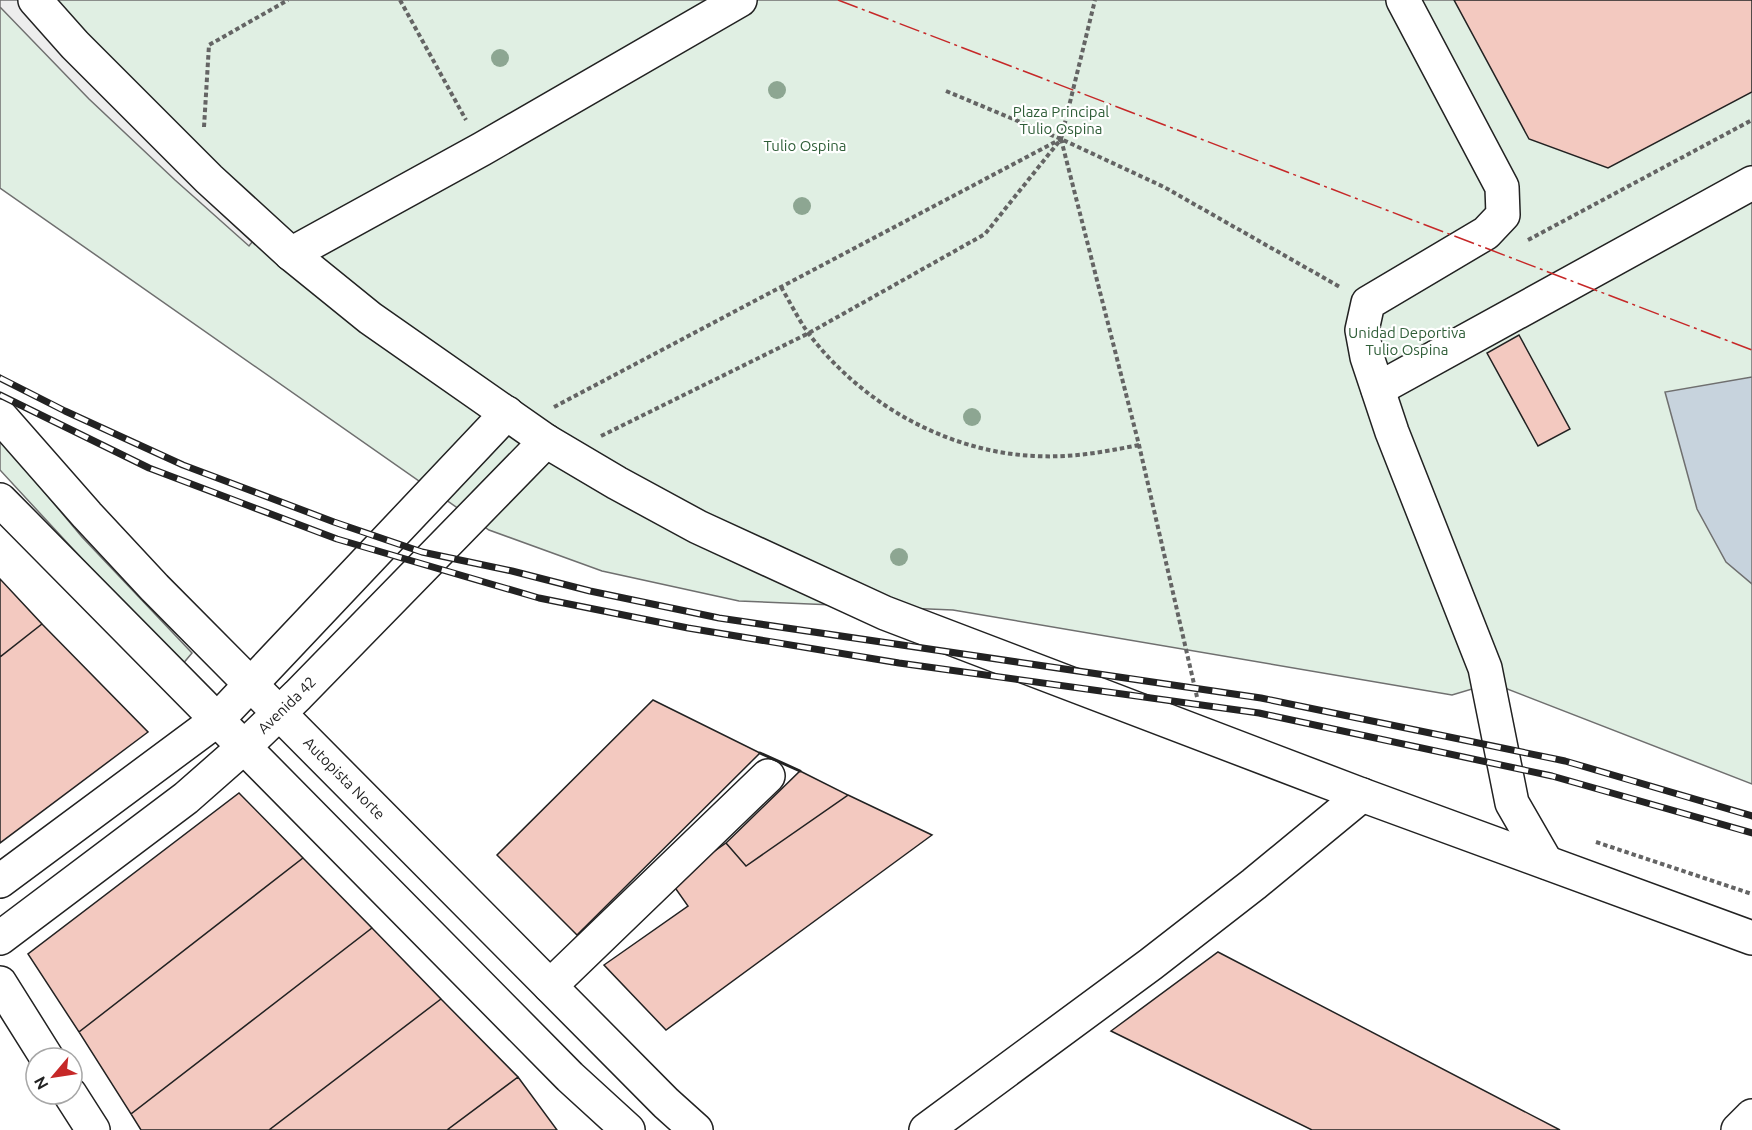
<svg xmlns="http://www.w3.org/2000/svg" width="1752" height="1130" viewBox="0 0 1752 1130" font-family="Ubuntu,sans-serif">
	<rect width="100%" height="100%" fill="#fff"/>
	<path fill="#e0efe3" stroke="#6f6f6f" stroke-width="1.5" d="M0,0H1752V784L1492,683L1452,695L953,610L739,601L602,571L489,530L0,188Z
		M0,439L82,537L192,653L181,666L0,470Z"/>
	<path fill="#ededed" stroke="#6f6f6f" stroke-width="1.5" d="M0,0H21L259,233L249,246L175,180L89,99L0,7Z"/>
	<path fill="#c7d3dd" stroke="#6f6f6f" stroke-width="1.5" d="M1752,377V584L1726,562L1697,509L1665,392Z"/>
	<path fill="#f3c9c0" stroke="#222" stroke-width="1.5" d="M1454,0H1752V92L1608,168L1529,139Z
		M1519,335L1570,429L1538,446L1487,353Z
		M0,579L42,624L0,657Z
		M42,624L148,732L0,843V657Z
		M653,700L760,753L577,935L497,855Z
		M800,771L848,795L746,866L726,843Z
		M239,793L303,858L79,1032L28,954Z
		M848,795L932,835L666,1030L604,965L688,906L671,882L726,843L746,866Z
		M303,858L372,928L131,1114L79,1032Z
		M372,928L441,999L269,1130H141L131,1114Z
		M1218,952L1560,1130H1312L1111,1031Z
		M441,999L518,1077L447,1130H269Z
		M518,1077L557,1130H447Z"/>
	<g fill="none" stroke-linecap="round" stroke-linejoin="round">
		<g stroke="#222" stroke-width="36">
			<g id="minor">
				<path d="M35,0L75,45L209,179L291,254L370,318L546,441L617,483L698,527L885,613L1362,795L1752,938"/>
				<path d="M1403,0L1502,187L1503,215L1486,233L1368,303L1362,330L1367,357L1392,432L1485,668L1512,803L1546,862"/>
				<path d="M291,254L482,149L740,0"/>
				<path d="M1378,389L1752,183"/>
				<path d="M0,881L217,720L507,413"/>
				<path id="s1" d="M0,938L186,798L244,747L298,695L546,441"/>
				<path d="M0,983L47,1058"/>
				<path d="M550,986L768,776"/>
				<path d="M70,1094L93,1130"/>
				<path d="M926,1130L1151,964L1254,884L1362,795"/>
				<path d="M1738,1130L1752,1116"/>
			</g>
		</g>
		<g stroke="#222" stroke-width="36">
			<g id="major">
				<path id="s2" d="M0,416L87,515L155,588L666,1103L696,1130"/>
				<path d="M0,500L570,1077L628,1130"/>
			</g>
		</g>
		<path stroke="#646464" stroke-width="4" stroke-dasharray="4.5 3" stroke-linecap="butt" d="M400,0L466,120
			M946,91L1061,139L1164,187L1340,287
			M204,127L209,45L288,0
			M1061,139L1139,445L1197,697
			M1528,240L1752,120
			M781,287C790,302 798,319 809,334C862,404 947,452 1035,456C1071,458 1104,452 1139,445
			M554,407L1059,140
			M601,436L809,333L985,234L1061,139L1095,0
			M1596,842L1752,894"/>
		<use href="#minor" stroke="#fff" stroke-width="33"/>
		<use href="#major" stroke="#fff" stroke-width="33"/>
		<g stroke="#222" stroke-width="7">
			<path id="rail" d="M0,378L65,411L183,465L334,522L422,552L512,571L590,591L719,618L1261,698L1565,761L1752,816
				M0,395L149,468L337,539L539,598L688,628L899,663L1259,713L1552,776L1752,833"/>
		</g>
		<use href="#rail" stroke="#fff" stroke-width="4.5" stroke-dasharray="14" stroke-linecap="butt"/>
		<path stroke="#222" stroke-width="3" d="M760,753L800,771"/>
		<path stroke="#c62828" stroke-width="1.5" stroke-dasharray="21 4.5 3 4.5" stroke-linecap="butt" d="M838,0L1752,350"/>
	</g>
	<g fill="#8da692">
		<circle cx="500" cy="58" r="9"/>
		<circle cx="777" cy="90" r="9"/>
		<circle cx="802" cy="206" r="9"/>
		<circle cx="972" cy="417" r="9"/>
		<circle cx="899" cy="557" r="9"/>
	</g>
	<g text-anchor="middle" stroke-width="4.5" stroke-linejoin="round" paint-order="stroke">
		<g font-size="15" fill="#2f5e38" stroke="#fff">
			<text x="1061" y="117">Plaza Principal<tspan x="1061" dy="17">Tulio Ospina</tspan></text>
			<text x="805" y="151">Tulio Ospina</text>
			<text x="1407" y="338">Unidad Deportiva<tspan x="1407" dy="17">Tulio Ospina</tspan></text>
		</g>
		<g font-size="15" fill="#222" stroke="#fff">
			<text dy="5" stroke="none"><textPath href="#s1" startOffset="370">Avenida 42</textPath></text>
			<text dy="5" stroke="none"><textPath href="#s2" startOffset="500">Autopista Norte</textPath></text>
		</g>
	</g>
	<g transform="translate(54 1076) rotate(241)"><circle r="28" fill="#ffffff" stroke="#a7a7a7" stroke-width="1.5"/>
	<path d="M0-4.5L10 22L0 15L-10 22Z" fill="#c62828"/>
	<text y="-9" font-size="16" font-weight="bold" text-anchor="middle" fill="#222222">N</text>
	</g>
</svg>
